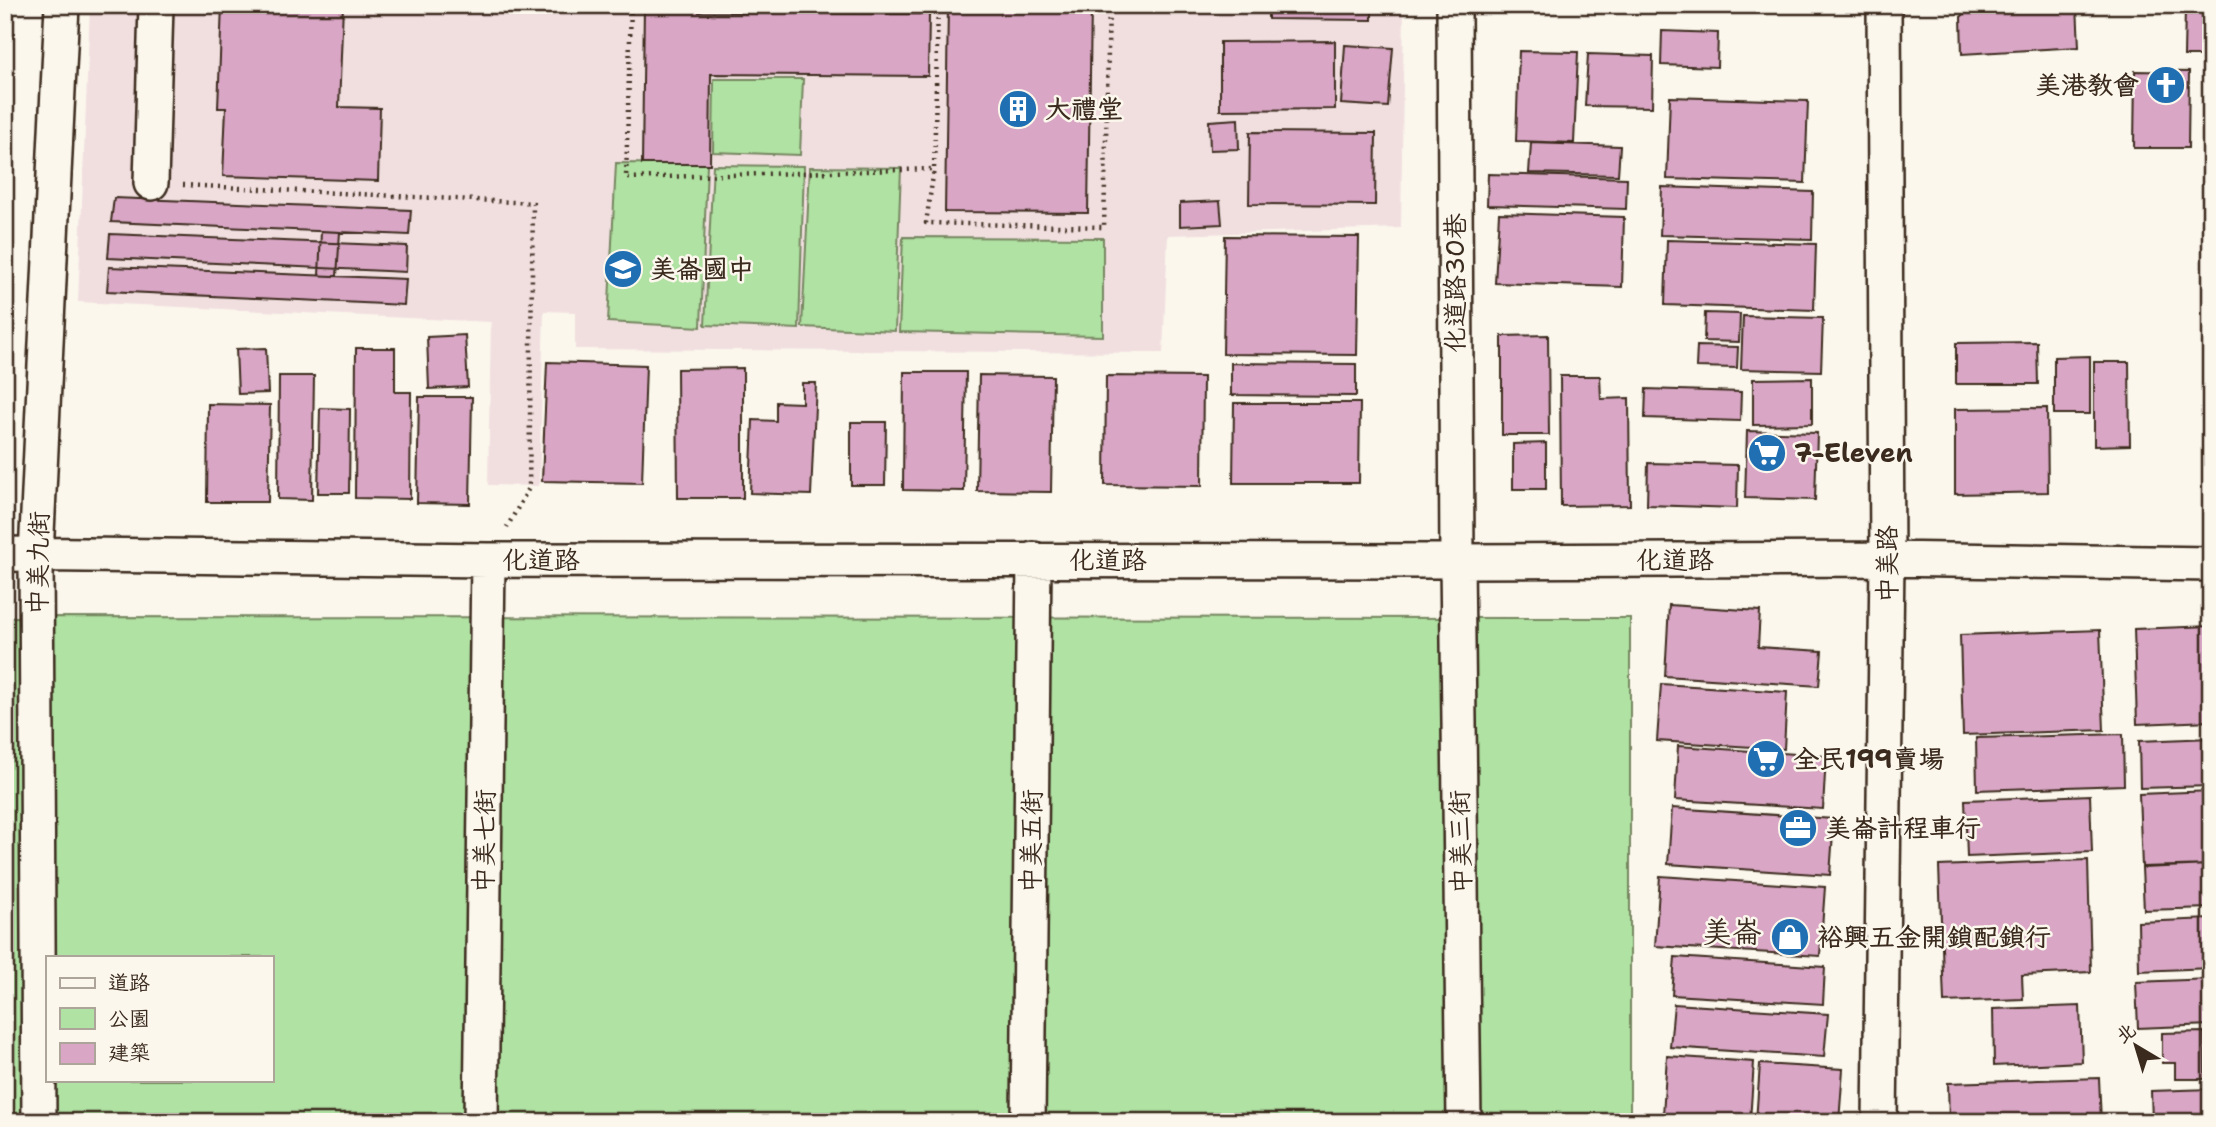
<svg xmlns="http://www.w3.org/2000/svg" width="2216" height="1127" viewBox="0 0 2216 1127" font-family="'Shantell Sans','LXGW WenKai TC',sans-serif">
	<rect width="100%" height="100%" fill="#fbf7ec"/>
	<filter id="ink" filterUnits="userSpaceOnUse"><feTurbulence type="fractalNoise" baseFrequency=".0143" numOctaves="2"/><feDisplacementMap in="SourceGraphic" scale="14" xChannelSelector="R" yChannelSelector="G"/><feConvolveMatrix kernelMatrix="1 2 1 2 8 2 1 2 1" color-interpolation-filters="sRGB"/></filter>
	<g filter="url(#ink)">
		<path fill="#f1dfe0" d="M90,5H1404L1401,228L1168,235L1163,353L575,349V312L544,311L539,486L488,485L491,322L78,302Z"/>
		<path fill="#b0e2a3" stroke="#768660" stroke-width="2" fill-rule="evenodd" d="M714,79H803L800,155L713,152Z
			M616,163L707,164L701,327L608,322Z
			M713,165L804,166L799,329L705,325Z
			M810,167L901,168L895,331L802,327Z
			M903,237L1103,238V336L899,332Z
			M5,617L1630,618V1122H5ZM47,957H271V1080H47Z"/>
		<path fill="#d9a7c5" stroke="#3b2a1e" stroke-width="2" d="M222,5H343L339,107L380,108L378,181L223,176L226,108H218Z
			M644,5H699V12L929,14L928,76L711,74L710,164H642Z
			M948,5H1091L1088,213L945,212Z
			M1268,5H1372V20L1268,19Z
			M1973,5H2077L2079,47L1962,54L1961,17Z
			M2185,7H2211V56H2184Z
			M1662,31L1718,33L1717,67L1661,65Z
			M1335,41V109L1220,110V42Z
			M1345,45L1393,48L1388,107L1341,104Z
			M1519,51L1578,52L1574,143L1516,141Z
			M1588,54L1653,56L1652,107L1585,106Z
			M2135,71L2189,72L2188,148H2134Z
			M1670,97L1808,101L1805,183L1667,179Z
			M1238,119L1239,149L1210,150L1209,121Z
			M1250,132L1376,133L1375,205L1249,204Z
			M1531,143L1620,146L1618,175L1529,173Z
			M1488,174L1627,178L1626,209L1487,205Z
			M1662,187L1813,192L1812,239L1660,235Z
			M114,198L411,210L409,235L111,222Z
			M1220,201L1222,224L1180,226V203Z
			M1499,213L1624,217L1622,287L1495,283Z
			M321,231L340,232L337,276H319Z
			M110,234L407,246L406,272L108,258Z
			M1225,236L1359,237L1357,355L1223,354Z
			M1667,240L1816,244L1814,310L1665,305Z
			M109,267L406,279L404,305L107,291Z
			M1705,313L1740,314L1739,342L1704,341Z
			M1743,316L1823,318L1821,371L1741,369Z
			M465,335L468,387L429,389L427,337Z
			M1548,335L1549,435H1502V336Z
			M2037,342L2038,384H1956V343Z
			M1697,346L1738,347L1737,368L1696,367Z
			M266,348L268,393L238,394L236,349Z
			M356,348H395V392H411L410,499L355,498Z
			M2090,356V414H2054V357Z
			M547,362L646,365L642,483L542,481Z
			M2094,362H2129L2130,445L2094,446Z
			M1231,363L1356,364V396L1231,395Z
			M743,368V498H678L677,369Z
			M904,372H966L964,491L903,490Z
			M979,375L1053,376L1051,492L977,491Z
			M279,376H314L312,500L278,499Z
			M1106,376L1203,377L1202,486L1105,485Z
			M1560,376H1600L1601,399L1629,398L1630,505L1561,506Z
			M1812,378V424L1753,425V379Z
			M802,383H816L811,495L750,493L753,420L776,421V402L802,403Z
			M1646,389L1741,392L1740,421L1645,418Z
			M419,397H472L470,504L417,503Z
			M1234,403H1360L1359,483H1233Z
			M208,404L270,405L268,502H207Z
			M320,408L350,409L349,493H318Z
			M2047,408L2048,492L1955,494V409Z
			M851,422H886L885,485H851Z
			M1747,431L1817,433L1815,500L1745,498Z
			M1546,443V489H1513V444Z
			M1648,463L1738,465L1737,508L1647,505Z
			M1669,605L1760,611L1758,647L1822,651L1819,686L1665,676Z
			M2211,626V721L2137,724L2134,629Z
			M2100,630L2104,730L1963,735L1960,635Z
			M1661,684L1787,692L1784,749L1657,741Z
			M2123,734L2124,785L1977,790L1976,738Z
			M2211,738V786L2140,788L2139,741Z
			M1678,746L1826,756L1823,809L1675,800Z
			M2211,791V865L2142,867L2139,794Z
			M2090,795L2092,852L1967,857L1965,800Z
			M1672,808L1834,819L1830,875L1668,864Z
			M2088,860L2091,972L2022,975L2023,999L1944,1002L1939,866Z
			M2211,865V908L2144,910L2142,868Z
			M1660,876L1825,887L1820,956L1655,946Z
			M2211,919V968L2139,971L2138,922Z
			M1675,957L1825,967L1823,1004L1672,995Z
			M2211,979V1025L2138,1028L2136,982Z
			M1674,1004L1828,1014L1824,1057L1670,1047Z
			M2080,1006L2082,1062L1994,1066L1993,1009Z
			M2204,1032L2205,1079H2175V1063H2162V1033Z
			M1667,1056L1754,1062L1750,1121L1663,1115Z
			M1760,1064L1843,1069L1839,1122H1756Z
			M2099,1078L2101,1122H1949L1948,1083Z
			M2211,1089V1122H2152L2151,1091Z"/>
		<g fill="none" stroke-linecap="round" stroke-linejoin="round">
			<g stroke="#3b2a1e" stroke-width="38">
				<path id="minor" d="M1454,5L1457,561L1464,1122
					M151,183L156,5
					M5,554L488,560L1457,561L1887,559L2211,564
					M39,1122L36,555L62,5
					M481,1122L488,560
					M1028,1122L1034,559
					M1880,1122L1887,559L1884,5"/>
			</g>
			<path stroke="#3b2a1e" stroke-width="4.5" stroke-dasharray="2 5" stroke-linecap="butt" d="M631,5L626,178L934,169
				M938,5L934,169L926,223L1104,227L1109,5
				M183,185L533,203L529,488L507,527"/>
			<use href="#minor" stroke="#fbf7ec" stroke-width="33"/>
		</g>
	</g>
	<defs>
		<g id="church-disc" transform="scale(2.0125)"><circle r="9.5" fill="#1f6fb2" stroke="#fbf7ec"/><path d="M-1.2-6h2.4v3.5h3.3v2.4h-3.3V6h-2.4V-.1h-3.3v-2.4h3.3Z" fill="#fff"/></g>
		<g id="building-disc" transform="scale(2.0125)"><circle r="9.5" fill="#1f6fb2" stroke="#fbf7ec"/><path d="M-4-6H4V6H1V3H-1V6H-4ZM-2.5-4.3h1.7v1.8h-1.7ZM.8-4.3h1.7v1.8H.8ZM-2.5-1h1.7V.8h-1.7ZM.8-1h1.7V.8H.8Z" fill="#fff"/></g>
		<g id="school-disc" transform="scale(2.0125)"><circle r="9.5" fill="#1f6fb2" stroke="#fbf7ec"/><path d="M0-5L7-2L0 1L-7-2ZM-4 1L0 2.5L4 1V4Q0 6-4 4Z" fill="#fff"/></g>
		<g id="supermarket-disc" transform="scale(2.0125)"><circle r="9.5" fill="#1f6fb2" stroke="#fbf7ec"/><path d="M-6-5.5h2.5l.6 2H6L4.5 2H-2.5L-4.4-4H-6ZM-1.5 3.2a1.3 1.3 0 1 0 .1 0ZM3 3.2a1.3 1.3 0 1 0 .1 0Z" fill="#fff"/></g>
		<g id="office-disc" transform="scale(2.0125)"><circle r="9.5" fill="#1f6fb2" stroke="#fbf7ec"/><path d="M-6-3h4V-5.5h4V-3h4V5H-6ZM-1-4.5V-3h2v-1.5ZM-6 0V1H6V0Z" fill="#fff"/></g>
		<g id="shop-disc" transform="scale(2.0125)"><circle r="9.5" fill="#1f6fb2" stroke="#fbf7ec"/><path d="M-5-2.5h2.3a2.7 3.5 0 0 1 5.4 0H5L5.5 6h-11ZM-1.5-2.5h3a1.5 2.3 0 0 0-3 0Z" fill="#fff"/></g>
	</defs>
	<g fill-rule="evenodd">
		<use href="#church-disc" x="2166" y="85"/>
		<use href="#building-disc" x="1018" y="109"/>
		<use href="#school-disc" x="623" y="269"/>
		<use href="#supermarket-disc" x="1767" y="453"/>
		<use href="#supermarket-disc" x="1766" y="759"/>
		<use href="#office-disc" x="1798" y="828"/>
		<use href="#shop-disc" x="1790" y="937"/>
	</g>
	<g text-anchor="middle" stroke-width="5" stroke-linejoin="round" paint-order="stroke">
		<g font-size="26" font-weight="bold" fill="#3b2a1e" stroke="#fbf7ec" text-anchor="start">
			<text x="2139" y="94" text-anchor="end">美港教會</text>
			<text x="1045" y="118">大禮堂</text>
			<text x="650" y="278">美崙國中</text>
			<text x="1794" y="462">7-Eleven</text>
			<text x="1793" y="768">全民199賣場</text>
			<text x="1825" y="837">美崙計程車行</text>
			<text x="1817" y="946">裕興五金開鎖配鎖行</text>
		</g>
		<g font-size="26" fill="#3b2a1e" stroke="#fbf7ec">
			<text transform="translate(1455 283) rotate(-90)" y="9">化道路30巷</text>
			<text x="541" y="569">化道路</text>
			<text x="1108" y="569">化道路</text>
			<text x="1675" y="569">化道路</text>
			<text transform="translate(38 563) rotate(-89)" y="9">中美九街</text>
			<text transform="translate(1887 564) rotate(-90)" y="9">中美路</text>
			<text transform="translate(484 841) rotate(-89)" y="9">中美七街</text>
			<text transform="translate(1031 841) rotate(-89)" y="9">中美五街</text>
			<text transform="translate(1460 842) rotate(-91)" y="9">中美三街</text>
		</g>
		<g font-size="30" fill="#3b2a1e" stroke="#fbf7ec">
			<text x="1732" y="942">美崙</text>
		</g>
	</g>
	<rect width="2216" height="1127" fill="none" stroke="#fbf7ec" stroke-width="28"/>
	<rect x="14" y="14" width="2188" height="1099" fill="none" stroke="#3b2a1e" stroke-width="2.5" filter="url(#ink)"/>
	<rect x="46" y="956" width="228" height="126" fill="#fbf7ec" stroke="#aea59a" stroke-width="2"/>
	<rect x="60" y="978" width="35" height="10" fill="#fbf7ec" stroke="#aea59a" stroke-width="2"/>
	<text x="108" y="990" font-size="21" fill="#3b2a1e">道路</text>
	<rect x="60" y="1008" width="35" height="21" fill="#b0e2a3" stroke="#aea59a" stroke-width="2"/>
	<text x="108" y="1026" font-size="21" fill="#3b2a1e">公園</text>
	<rect x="60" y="1043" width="35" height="21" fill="#d9a7c5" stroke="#aea59a" stroke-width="2"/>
	<text x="108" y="1060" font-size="21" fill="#3b2a1e">建築</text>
	<g transform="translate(2136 1046) rotate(322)" stroke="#fbf7ec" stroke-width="5" paint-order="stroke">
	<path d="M0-5L12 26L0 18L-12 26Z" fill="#3b2a1e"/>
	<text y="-10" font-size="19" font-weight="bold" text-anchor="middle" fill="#3b2a1e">北</text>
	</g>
</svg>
